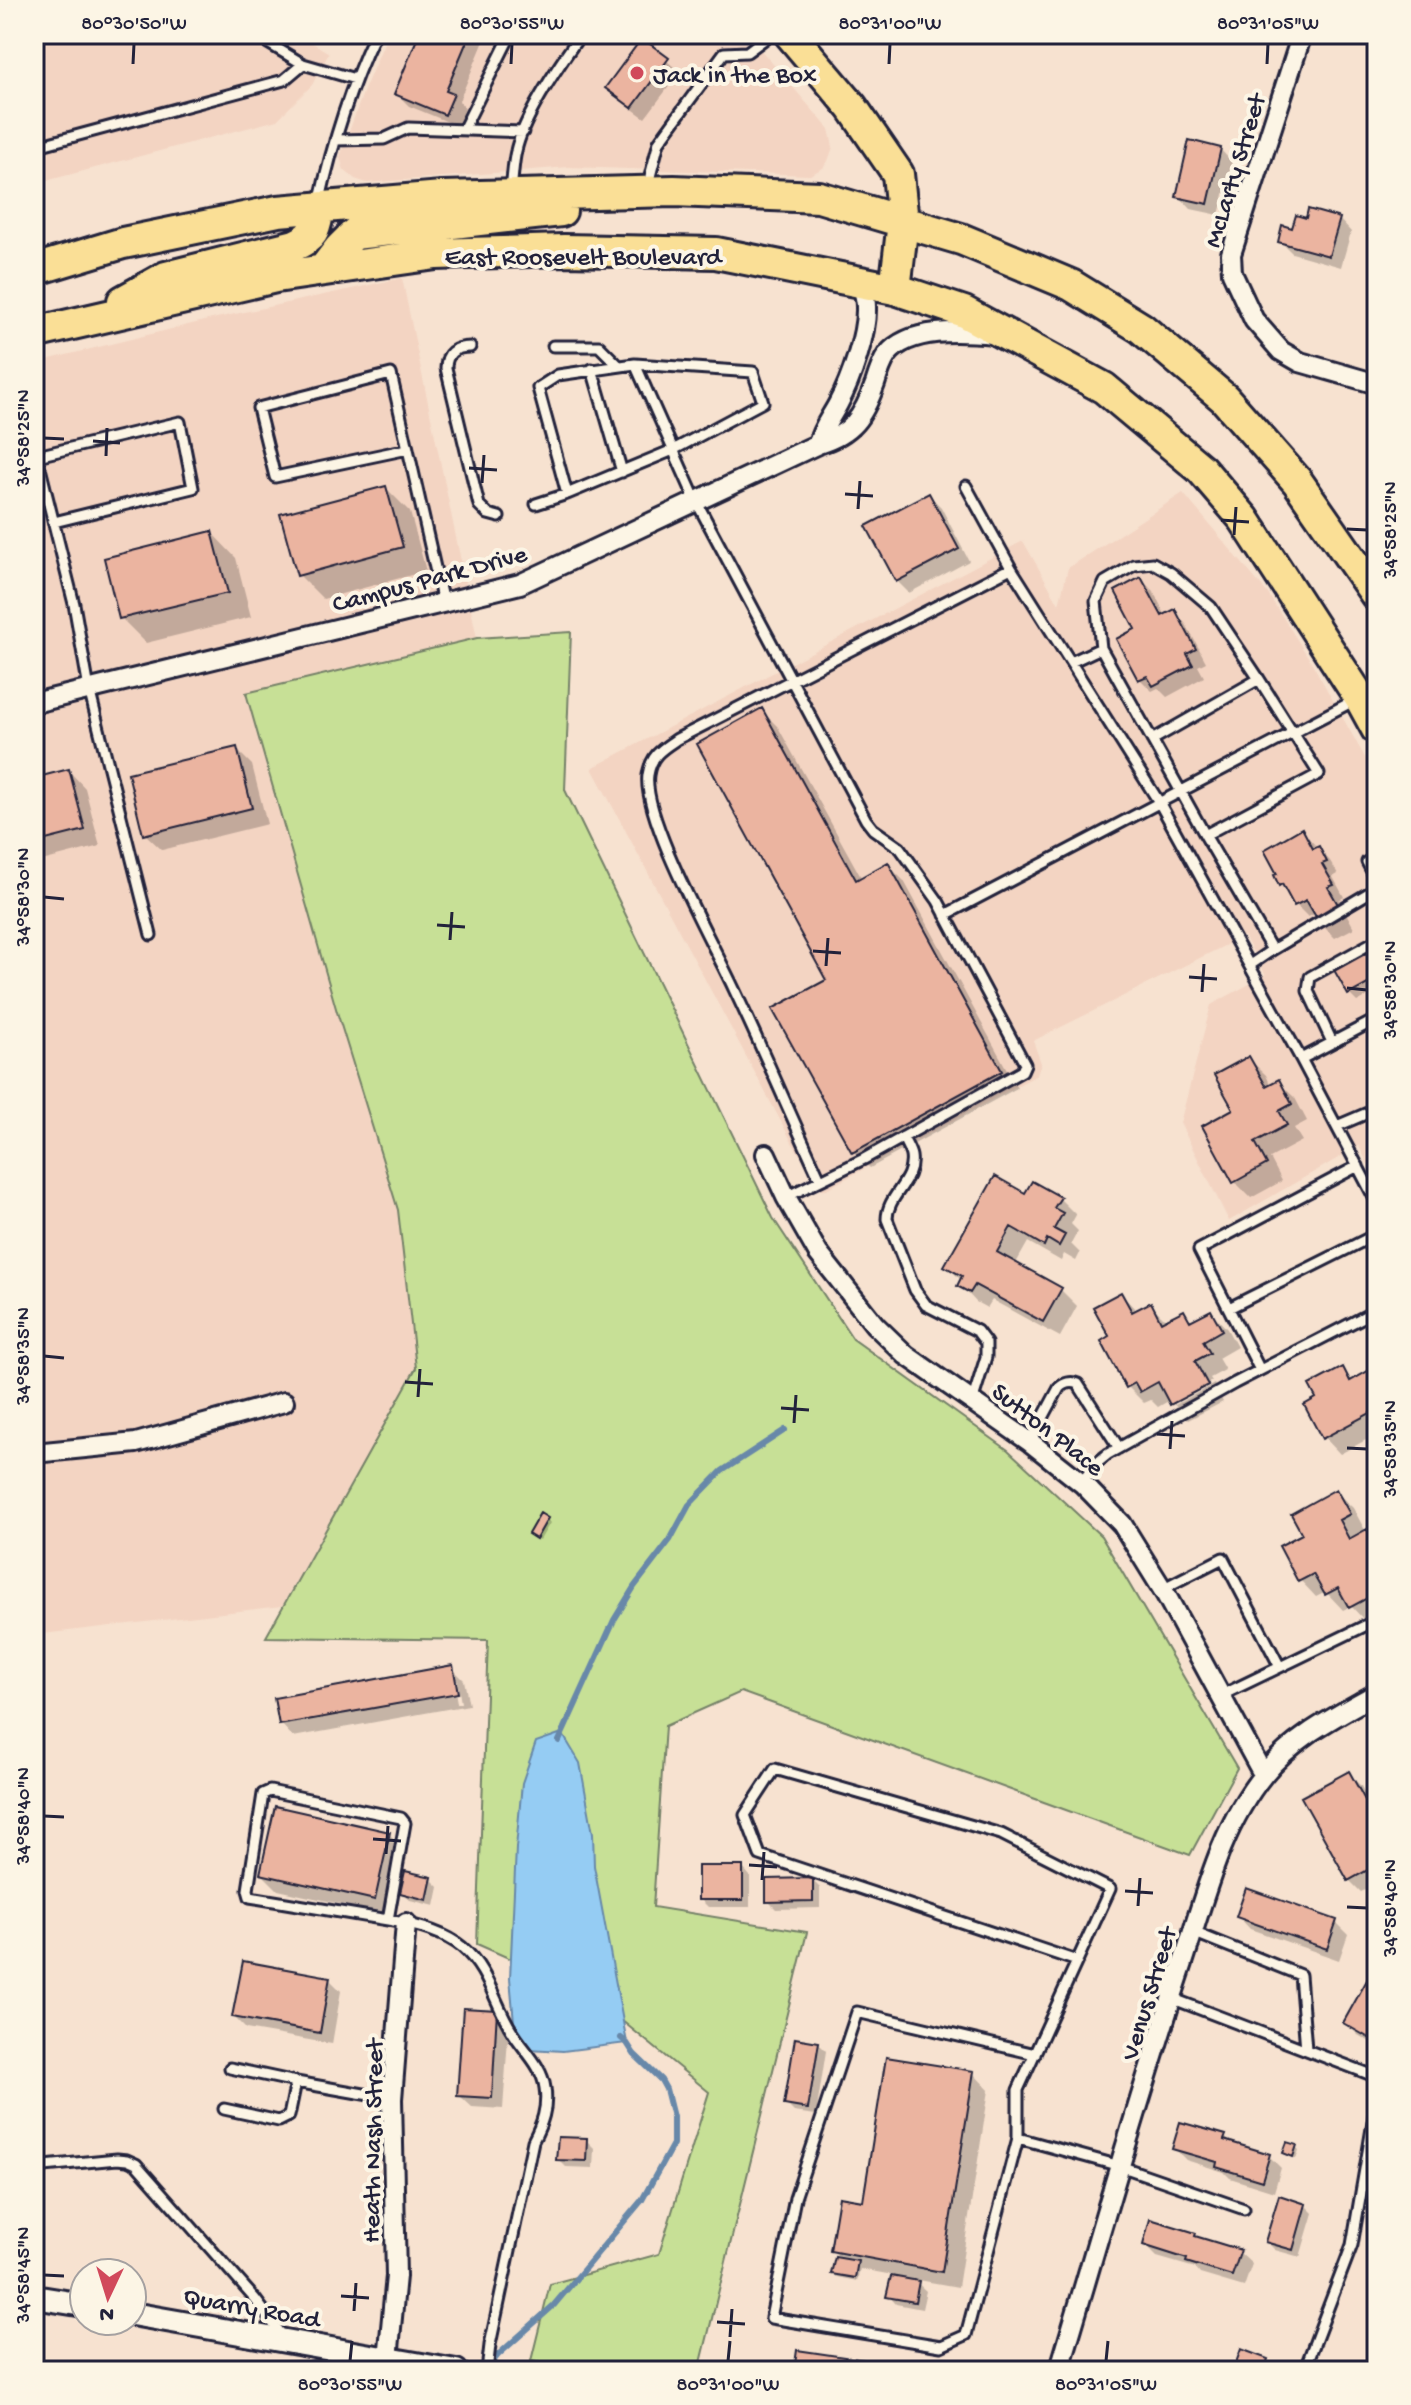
<svg xmlns="http://www.w3.org/2000/svg" width="1411" height="2405" viewBox="0 0 1411 2405" font-family="'Gochi Hand',sans-serif">
	<rect width="100%" height="100%" fill="#f7e2d0"/>
	<filter id="ink" filterUnits="userSpaceOnUse"><feTurbulence type="fractalNoise" baseFrequency=".0125" numOctaves="2"/><feDisplacementMap in="SourceGraphic" scale="16" xChannelSelector="R" yChannelSelector="G"/><feConvolveMatrix kernelMatrix="1 2 1 2 8 2 1 2 1" color-interpolation-filters="sRGB"/></filter>
	<g filter="url(#ink)">
		<path fill="#f3d4c2" d="M34,34H298L329,53L312,85L277,120L34,184Z
			M388,34H747L829,129L833,147L828,161L823,168L810,175L569,167L367,183L355,179L344,170L340,157L364,90Z
			M402,278L477,638L246,693L337,1012L398,1210L416,1368L282,1606L34,1635V363L212,319Z
			M1183,493L1268,594L1312,663L1377,779V1183L1359,1146L1229,1221L1180,1123L1211,1005L1266,975L1244,936L1033,1041L1041,1063L1037,1075L823,1191L793,1144L592,768L1023,541L1059,604L1068,568Z"/>
		<path fill="#c7e096" stroke="#748168" stroke-width="2" d="M571,632L565,790L773,1218L853,1339L1008,1450L1101,1536L1237,1768L1190,1855L741,1692L665,1726L653,1907L807,1932L699,2371H588L531,2361L550,2284L659,2254L709,2092L588,1993L477,1944L488,1640L266,1637L416,1368L398,1210L337,1012L246,693L477,638Z"/>
		<path fill="#95ccf3" stroke="#6788a9" stroke-width="2" d="M562,1733L580,1763L593,1833L594,1866L627,2043L563,2051L529,2049L519,2039L514,2022L510,1978L516,1848L522,1783L536,1742Z"/>
		<path fill="#0003" fill-rule="evenodd" d="M422,34H487L459,101L465,108L458,126L409,106L397,94Z
			M643,41L680,72L645,118L620,100L608,88Z
			M1220,149L1232,162L1219,215L1191,209L1179,196Z
			M1339,219L1351,232L1341,267L1292,253L1280,241L1307,220Z
			M386,488L410,512L426,571L323,599L299,575Z
			M929,495L941,507L969,561L909,593L897,581Z
			M212,533L236,558L251,617L146,643L121,618Z
			M1141,579L1153,591L1166,616L1174,612L1186,624L1206,662L1198,666L1204,677L1167,697L1158,688L1152,691L1140,679L1119,640L1138,630Z
			M762,711L778,727L862,879L888,865L904,881L1017,1088L870,1168L853,1151L829,980Z
			M236,749L252,765L267,824L162,850L145,834Z
			M69,771L85,788L100,846L34,863V780Z
			M1302,831L1330,861L1338,874L1333,877L1344,897L1339,900L1354,928L1335,938L1323,926L1316,913L1308,917L1296,905L1276,876Z
			M1375,950L1377,952V991L1357,1002L1349,994Z
			M1249,1059L1266,1075L1271,1086L1278,1082L1295,1098L1307,1121L1294,1128L1302,1141L1270,1158L1282,1181L1251,1198L1234,1181L1236,1110Z
			M1026,1196L1059,1198L1076,1215L1071,1224L1078,1231L1071,1244L1080,1253L1076,1261L1064,1254L1061,1261L1028,1242L1015,1265L1061,1290L1077,1306L1060,1337L992,1300L987,1308L976,1302L960,1285L962,1281L947,1266Z
			M1121,1294L1137,1311L1150,1304L1167,1321L1183,1312L1193,1322L1211,1312L1227,1329L1237,1347L1218,1358L1225,1370L1210,1378L1212,1381L1175,1400V1405L1214,1384L1223,1402L1188,1420L1170,1400L1158,1407L1151,1400L1144,1403L1128,1387L1112,1337Z
			M1377,1368V1434L1340,1454L1324,1437L1319,1399L1342,1370L1353,1381Z
			M1336,1492L1353,1508L1366,1532L1377,1542V1618L1367,1623L1351,1606L1343,1610L1326,1592L1316,1597L1300,1580L1304,1535Z
			M547,1519L550,1523L540,1540L534,1537Z
			M452,1668L464,1680L469,1705L293,1737L281,1724ZM453,1679H457L461,1703H457Z
			M1348,1774L1361,1786L1377,1815V1884L1361,1892L1349,1880Z
			M389,1834L406,1850L391,1915L278,1890L262,1874Z
			M743,1868L750,1876V1907H708L700,1899Z
			M431,1879L439,1887L435,1906L410,1900L402,1893Z
			M812,1880L820,1888V1908L776,1909L768,1901Z
			M1238,1916L1336,1922L1348,1934L1339,1960L1250,1929Z
			M1377,1967V2046L1358,2035L1346,2023Z
			M329,1979L341,1991L332,2044L246,2029L234,2017Z
			M497,2012L509,2024L503,2109L472,2107L459,2095Z
			M818,2043L826,2051L816,2115L794,2112L786,2104Z
			M973,2073L989,2090L958,2287L913,2279L926,2291L922,2309L896,2304L889,2296L893,2275L860,2269L857,2281L837,2277L833,2274L842,2260L832,2250L865,2204Z
			M1225,2137L1232,2144L1269,2156L1281,2168L1274,2192L1230,2178L1224,2172L1186,2160L1174,2148Z
			M586,2140L594,2148L593,2168L566,2167L558,2159Z
			M1296,2147L1299,2150L1296,2159L1285,2153Z
			M1305,2205L1313,2213L1300,2257L1275,2250L1267,2242Z
			M1195,2235L1200,2240L1239,2252L1252,2264L1244,2287L1200,2274L1195,2268L1157,2257L1145,2245Z
			M1267,2361L1277,2371H1235Z"/>
		<g fill="none" stroke-linecap="round" stroke-linejoin="round">
			<path stroke="#6788a9" stroke-width="6" d="M559,1741L614,1620L634,1587L670,1540L689,1505L722,1471L785,1430
				M488,2367L498,2355L554,2305L642,2200L673,2144V2117L666,2089L661,2080L634,2054L627,2043L621,2038"/>
		</g>
		<path fill="#ebb4a0" stroke="#22223b" stroke-width="2" d="M419,34H470L446,91L454,94L445,115L394,94Z
			M642,38L669,58L632,108L605,88Z
			M1189,140L1221,148L1208,204L1176,197Z
			M1308,209L1340,218L1329,256L1278,242L1282,225L1292,228L1296,215L1306,218Z
			M386,486L403,547L297,576L280,514Z
			M929,493L959,549L896,582L866,526Z
			M212,531L228,593L119,619L104,558Z
			M1141,577L1162,616L1175,609L1196,649L1187,654L1193,665L1153,686L1147,676L1138,680L1116,639L1135,629L1115,591Z
			M762,708L856,880L888,862L1002,1071L852,1153L772,1009L826,980L697,744Z
			M237,747L252,808L143,835L128,773Z
			M69,769L85,830L34,843V778Z
			M1302,828L1313,849L1319,846L1327,862L1322,864L1334,885L1328,887L1344,915L1322,927L1306,900L1294,906L1282,884L1279,886L1274,875L1277,874L1264,850Z
			M1375,947L1377,979L1348,995L1334,970Z
			M1249,1056L1266,1086L1279,1079L1292,1104L1279,1111L1287,1125L1255,1142L1267,1164L1233,1183L1202,1126L1233,1109L1214,1075Z
			M995,1176L1025,1193L1032,1181L1061,1197L1054,1208L1063,1213L1054,1229L1065,1235L1059,1246L1047,1239L1044,1246L1011,1227L997,1252L1062,1288L1043,1322L975,1285L970,1293L957,1286L962,1276L944,1266Z
			M1121,1292L1132,1312L1151,1302L1161,1322L1184,1310L1190,1321L1211,1310L1222,1330L1203,1341L1210,1353L1195,1361L1208,1385L1170,1405L1158,1382L1140,1392L1135,1383L1126,1388L1101,1341L1109,1336L1093,1307Z
			M1377,1366V1422L1372,1412L1322,1439L1304,1405L1316,1398L1309,1385L1343,1367L1350,1381Z
			M1336,1489L1350,1514L1339,1520L1349,1539L1367,1529L1377,1547V1565L1370,1569L1377,1582V1593L1349,1608L1338,1588L1325,1595L1313,1574L1298,1582L1279,1546L1302,1534L1291,1514Z
			M540,1513L548,1518L536,1539L528,1534Z
			M453,1665L458,1693L279,1725L274,1698Z
			M1349,1771L1377,1822V1865L1348,1881L1301,1797Z
			M275,1806L390,1832L375,1900L260,1874Z
			M698,1866H743V1900H698Z
			M405,1871L432,1877L427,1900L400,1893Z
			M813,1878V1901L766,1902V1879Z
			M1246,1888L1337,1920L1327,1949L1236,1917Z
			M243,1961L330,1977L320,2033L232,2017Z
			M1377,1962V2024L1369,2038L1343,2023Z
			M463,2008L497,2010L492,2098L457,2096Z
			M795,2038L819,2042L808,2109L784,2105Z
			M886,2057L974,2071L942,2272L830,2251L839,2197L863,2201Z
			M1180,2122L1226,2135L1224,2140L1270,2154L1262,2181L1216,2167L1217,2162L1172,2149Z
			M558,2137L587,2138L586,2161L556,2160Z
			M1287,2142L1297,2145L1293,2157L1283,2153Z
			M1279,2195L1306,2204L1293,2250L1265,2242Z
			M1150,2219L1196,2233L1195,2236L1241,2250L1232,2276L1186,2262L1187,2259L1143,2245Z
			M835,2257L858,2261L855,2278L831,2274Z
			M891,2276L919,2281L915,2302L886,2297Z
			M1241,2349L1268,2359L1264,2371H1233Z
			M797,2350L872,2361L870,2371H794Z
			M875,2364L895,2366V2371H874Z"/>
		<g fill="none" stroke-linecap="round" stroke-linejoin="round">
			<g stroke="#22223b" stroke-width="15">
				<path id="service" d="M253,34L303,64L355,79
					M464,128L511,34
					M335,140L384,139L408,128L523,132
					M34,147L284,80L303,64
					M647,188L659,142L724,53L747,52L771,34
					M511,189C513,176 513,163 516,151C523,118 561,62 581,34
					M319,204C332,145 349,89 375,34
					M553,346H599L619,366
					M470,347C455,347 446,353 446,368L479,505L488,514L499,517
					M592,369L622,472
					M408,449L275,477L258,408L391,374L443,603
					M966,486L1011,568L1159,802L1301,1059L1377,1203
					M567,494L538,388L558,375L635,364
					M536,504L567,494L673,450L763,402L753,372L635,364L696,501L866,820L873,829L900,848L938,901L1025,1064L1022,1071L864,1159L786,1197
					M54,522L193,488L180,422L37,456L74,604L89,689L151,935
					M1071,662L1101,648
					M1152,740L1259,679L1319,774L1205,835L1272,950L1250,965
					M1205,835L1101,648L1096,601L1105,582L1134,565L1153,563L1171,573L1211,607L1259,679
					M1367,862L1377,881
					M945,915L1357,699
					M1272,950L1377,888
					M1332,1042L1308,991L1310,977L1377,940
					M1301,1059L1377,1019
					M1337,1126L1377,1109
					M903,1137C905,1143 910,1150 911,1156C915,1182 887,1195 887,1219L915,1290L926,1305L977,1331L986,1343V1357L972,1402
					M820,1179C791,1116 764,1052 734,989C714,945 642,818 648,775C651,755 662,749 677,739L1011,568
					M1229,1308L1377,1234
					M1260,1370L1199,1250L1358,1166
					M1030,1442L1059,1388C1064,1383 1071,1381 1078,1384L1119,1448
					M1083,1483C1087,1470 1098,1462 1108,1454L1235,1383L1377,1310
					M1162,1589L1223,1558L1280,1667
					M1222,1695L1377,1620
					M1376,1769L1377,1771
					M388,1920L405,1823L401,1818L270,1791L263,1794L248,1890L250,1897L388,1920C412,1924 443,1931 462,1947C489,1970 494,2003 512,2031C523,2050 542,2065 545,2088C548,2108 542,2124 533,2141L490,2345L487,2371
					M1193,1932L1300,1975L1306,2049
					M1077,1961L760,1855L745,1815L775,1769L1001,1834L1110,1889L1018,2090V2138L1120,2166L1244,2209
					M1171,1998L1377,2077
					M230,2068L296,2082
					M224,2109L279,2121L289,2116L296,2082L392,2099
					M1018,2138L966,2335L941,2346L771,2318L795,2198L857,2012L1035,2054
					M34,2167L117,2159L127,2160L136,2164L255,2299L284,2338
					M1304,2371L1352,2245L1377,2099"/>
			</g>
			<g stroke="#22223b" stroke-width="24">
				<path id="minor" d="M1302,34L1231,254L1232,273L1254,320L1281,351L1300,362L1377,384
					M818,444C822,428 830,419 838,404C851,380 867,334 866,307C866,298 863,290 861,281
					M34,703L520,584L818,444C852,434 863,417 875,384C878,374 881,364 887,355C909,327 962,331 994,334
					M766,1154L786,1197L818,1253L875,1325L906,1355L1030,1442L1083,1484L1122,1524L1166,1595L1263,1774
					M34,1453L136,1443L284,1402
					M388,2359L396,2276L392,2099L406,1923
					M1059,2371C1100,2235 1138,2098 1183,1963C1204,1899 1220,1828 1264,1774C1293,1737 1337,1716 1377,1693"/>
			</g>
			<g stroke="#22223b" stroke-width="28">
				<path id="tertiary" d="M34,2297L84,2305
					M132,2314L456,2371"/>
			</g>
			<g stroke="#22223b" stroke-width="36">
				<path id="trunk" d="M790,34L852,107L898,174L903,222L895,289
					M34,270L123,243L278,211L442,197L674,191L819,197L961,239L1071,285L1141,328L1224,398L1297,481L1377,596
					M323,270L340,248L354,234L561,211
					M123,301L166,277L295,245C316,236 315,229 319,208
					M34,333L276,277L436,254L564,250L716,253L895,289L964,312L1104,388L1201,469L1244,519L1360,698L1377,729"/>
			</g>
			<use href="#service" stroke="#fcf5e5" stroke-width="9"/>
			<use href="#minor" stroke="#fcf5e5" stroke-width="18"/>
			<use href="#tertiary" stroke="#fcf5e5" stroke-width="22"/>
			<use href="#trunk" stroke="#fadf96" stroke-width="30"/>
		</g>
	</g>
	<path fill="none" stroke="#22223b" stroke-width="3" d="M133,64L134,44M511,64L512,44M889,64L890,44M1267,64L1268,44M44,438L64,439M93,441L120,443M106,456L107,428M469,468L497,470M482,483L484,455M845,494L873,496M858,509L860,481M1221,520L1249,522M1347,529L1367,530M1234,535L1236,507M44,897L64,899M437,925L465,927M450,940L452,912M813,951L841,953M826,966L828,938M1189,977L1217,979M1347,988L1367,990M1202,992L1204,964M44,1356L64,1358M405,1382L433,1384M418,1397L420,1369M781,1408L809,1410M794,1423L796,1395M1157,1434L1185,1436M1347,1448L1367,1449M1170,1449L1172,1421M44,1816L64,1817M373,1839L401,1841M386,1854L388,1826M749,1865L777,1867M762,1880L764,1852M1125,1891L1153,1893M1138,1906L1140,1878M1347,1907L1367,1908M44,2275L64,2276M341,2296L369,2298M354,2311L356,2283M717,2322L745,2324M730,2337L732,2309M350,2361L352,2341M728,2361L730,2341M1106,2361L1108,2341"/>
	<circle fill="#d1495b" stroke="#fcf5e5" stroke-width="3" cx="637" cy="73" r="8"/>
	<g text-anchor="middle" stroke-width="8" stroke-linejoin="round" paint-order="stroke">
		<g font-size="26" fill="#22223b" stroke="#fcf5e5" text-anchor="start">
			<text x="653" y="82">Jack in the Box</text>
		</g>
		<g font-size="26" fill="#22223b" stroke="#fcf5e5">
			<text transform="translate(1233 170) rotate(-73)" y="9">McLarty Street</text>
			<text x="583" y="264">East Roosevelt Boulevard</text>
			<text transform="translate(429 577) rotate(-15)" y="9">Campus Park Drive</text>
			<text transform="translate(1049 1428) rotate(38)" y="9">Sutton Place</text>
			<text transform="translate(1147 1993) rotate(-73)" y="9">Venus Street</text>
			<text transform="translate(371 2141) rotate(-89)" y="9">Heath Nash Street</text>
			<text transform="translate(252 2306) rotate(10)" y="9">Quarry Road</text>
		</g>
	</g>
	<rect width="1411" height="2405" fill="none" stroke="#fcf5e5" stroke-width="88"/>
	<g transform="translate(108 2297) rotate(184)"><circle r="38" fill="#fcf5e5" stroke="#a5a1a1" stroke-width="2"/>
	<path d="M0-6L14 30L0 20L-14 30Z" fill="#d1495b"/>
	<text y="-12" font-size="22" font-weight="bold" text-anchor="middle" fill="#22223b">N</text>
	</g>
	<rect x="44" y="44" width="1323" height="2317" fill="none" stroke="#22223b" stroke-width="3"/>
	<g font-size="20" text-anchor="middle" fill="#22223b">
		<text x="134" y="29">80°30'50"W</text>
		<text x="512" y="29">80°30'55"W</text>
		<text x="890" y="29">80°31'00"W</text>
		<text x="1268" y="29">80°31'05"W</text>
		<text transform="translate(22 438) rotate(-90)" y="7">34°58'25"N</text>
		<text transform="translate(1389 530) rotate(-90)" y="7">34°58'25"N</text>
		<text transform="translate(22 897) rotate(-90)" y="7">34°58'30"N</text>
		<text transform="translate(1389 990) rotate(-90)" y="7">34°58'30"N</text>
		<text transform="translate(22 1356) rotate(-90)" y="7">34°58'35"N</text>
		<text transform="translate(1389 1449) rotate(-90)" y="7">34°58'35"N</text>
		<text transform="translate(22 1816) rotate(-90)" y="7">34°58'40"N</text>
		<text transform="translate(1389 1908) rotate(-90)" y="7">34°58'40"N</text>
		<text transform="translate(22 2275) rotate(-90)" y="7">34°58'45"N</text>
		<text x="350" y="2390">80°30'55"W</text>
		<text x="728" y="2390">80°31'00"W</text>
		<text x="1106" y="2390">80°31'05"W</text>
	</g>
</svg>
